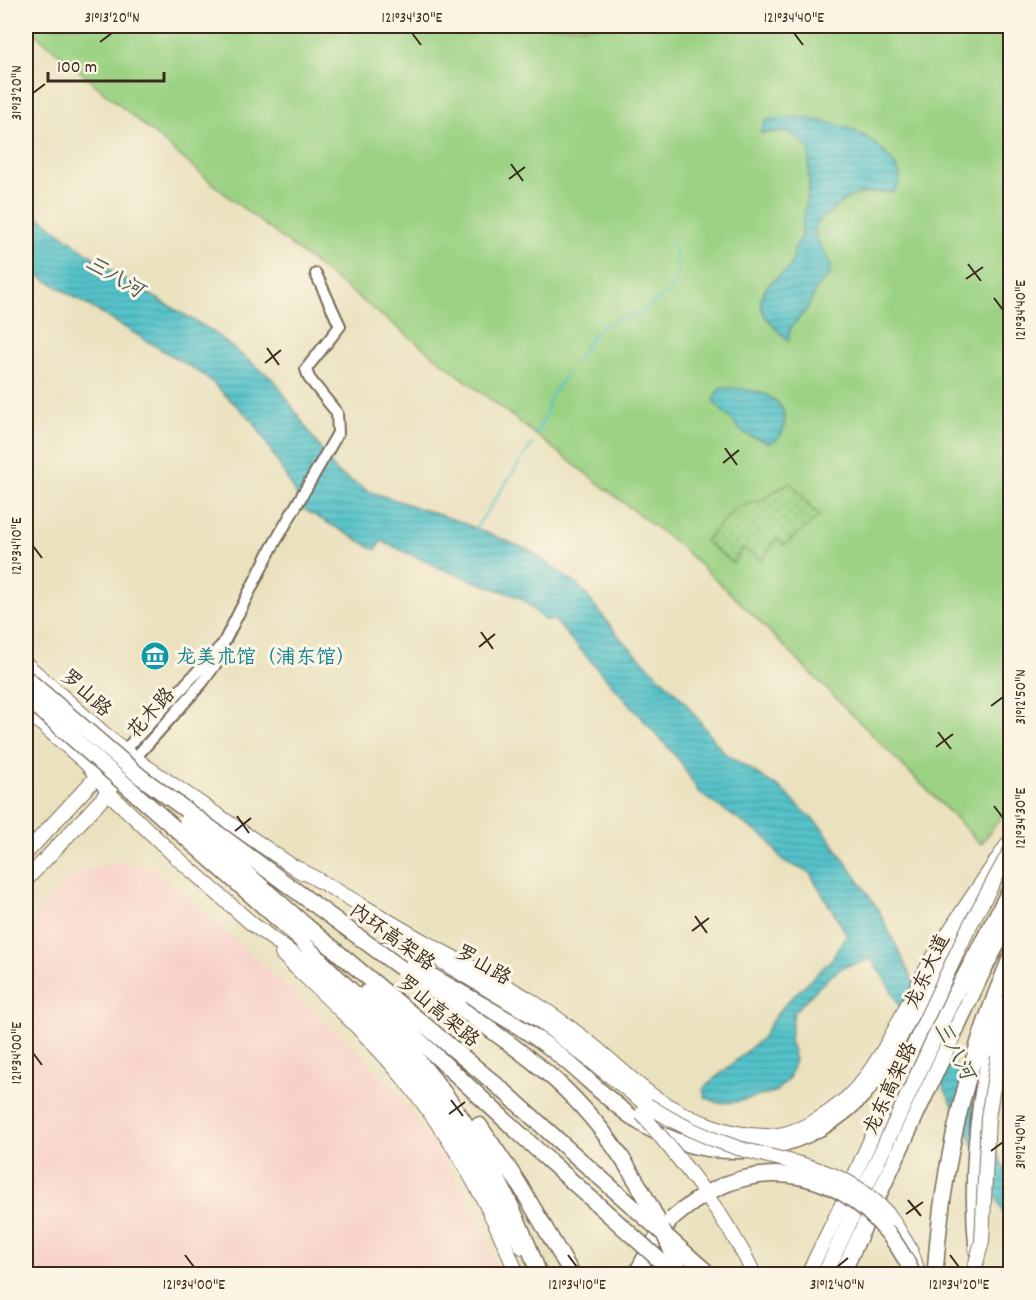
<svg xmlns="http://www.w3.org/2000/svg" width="1036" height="1300" viewBox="0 0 1036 1300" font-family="Dekko,'LXGW WenKai TC',sans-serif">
	<defs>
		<pattern id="park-dots" width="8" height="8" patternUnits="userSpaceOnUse" patternTransform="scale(1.5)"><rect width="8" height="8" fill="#9ad182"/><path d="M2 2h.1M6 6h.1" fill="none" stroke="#7faa6a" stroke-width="1.8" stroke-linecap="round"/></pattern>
		<pattern id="water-rules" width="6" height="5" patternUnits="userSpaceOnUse" patternTransform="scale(1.5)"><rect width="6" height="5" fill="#55c3ca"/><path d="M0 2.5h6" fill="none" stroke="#489fa3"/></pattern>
	</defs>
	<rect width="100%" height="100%" fill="#fcf5e5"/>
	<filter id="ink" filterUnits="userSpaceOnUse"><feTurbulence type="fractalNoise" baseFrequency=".0167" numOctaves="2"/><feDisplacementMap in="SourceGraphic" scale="12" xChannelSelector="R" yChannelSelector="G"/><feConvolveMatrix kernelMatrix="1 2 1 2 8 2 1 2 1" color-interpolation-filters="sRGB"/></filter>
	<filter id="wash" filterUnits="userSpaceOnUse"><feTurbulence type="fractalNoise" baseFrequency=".008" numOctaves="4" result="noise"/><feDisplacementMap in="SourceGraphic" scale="24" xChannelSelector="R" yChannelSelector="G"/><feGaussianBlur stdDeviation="1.35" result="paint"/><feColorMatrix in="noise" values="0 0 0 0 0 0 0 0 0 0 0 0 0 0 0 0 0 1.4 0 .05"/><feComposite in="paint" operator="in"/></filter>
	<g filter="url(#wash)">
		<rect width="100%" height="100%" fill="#eae1be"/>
		<path fill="#f7d0c9" d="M120,862L153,867L363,1055L407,1107L439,1151L465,1195L489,1244L501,1274H26V926L63,885L87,869Z"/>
		<path fill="#9ad182" stroke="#6a7e50" stroke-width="1.5" d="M26,26H1010V805L981,844L750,612L681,547L230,198Z"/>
		<path fill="url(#park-dots)" stroke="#6a7e50" stroke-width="1.5" d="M790,482L819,516L785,545L777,539L761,560L743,548L733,563L705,541L738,506L760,501Z"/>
		<path fill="url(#water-rules)" stroke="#487674" stroke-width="1.5" d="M795,117C837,123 868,128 894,164C902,175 903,181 893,192L858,194L847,198L817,223L815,235L831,266L830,274L817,288L807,309L790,329L788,341L764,315L760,301L766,287L790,267L793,259L794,249L800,239L809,187V149C787,127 788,132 760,133L766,120Z
			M26,207L117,275L209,329L275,381L336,472L368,491L458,521L531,551L580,587L621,639L685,702L723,752L781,789L823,829L878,909L1010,1180V1229L969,1135L891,990L872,959L843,967L827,979L794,1012L790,1040L795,1060L789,1078L775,1092L735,1102L718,1103L705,1097L703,1089L763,1037L773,1019L787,1002L832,959C838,951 839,942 847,935L810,873L783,861L767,839L699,793L680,761L554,620H544L521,598L447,571L381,541L376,550L303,509L294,490L254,422L204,375L26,268Z
			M721,388C739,388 761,389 776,401C789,412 788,439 769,443L743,433L731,419L714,403L715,395Z"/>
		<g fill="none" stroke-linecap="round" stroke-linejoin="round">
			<path stroke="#55c3ca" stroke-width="2" d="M575,362L598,329L610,322L644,310L671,291C679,279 679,253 670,241
				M537,434L546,415L550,398L567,373
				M475,529L532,444"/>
		</g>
	</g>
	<g filter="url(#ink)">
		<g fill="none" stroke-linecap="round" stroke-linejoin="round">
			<g stroke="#786a56" stroke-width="14">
				<path id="minor" d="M125,750L221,646
					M135,758L202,683L215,665L223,644L270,551L338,433L337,413L309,378L306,369L340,326L316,274"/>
			</g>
			<g stroke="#786a56" stroke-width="16">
				<path id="major" d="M26,664L110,739L144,765L301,872
					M26,710L87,764L113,797L174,855L251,923L313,969L382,1036L421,1081L459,1134L497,1199L522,1247
					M26,853L101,772
					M295,867C335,889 374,913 414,936C452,958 493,977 530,1000C558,1018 585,1038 610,1060C624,1072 637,1085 653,1096C685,1118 729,1137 768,1136C796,1136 828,1115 848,1097C884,1062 902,1011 927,968C952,924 982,883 1010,841
					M26,880L103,798L113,785
					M282,954C324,995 369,1035 406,1081C454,1140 490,1204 517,1274
					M441,961L539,1020L647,1105
					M998,1057L1010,1008
					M892,1219L910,1249L919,1274
					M808,1274L842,1204L885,1107"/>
			</g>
			<g stroke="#786a56" stroke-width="18">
				<path id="highway" d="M304,924L506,1093L560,1142
					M295,934C330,972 369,1006 404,1044C466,1112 508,1188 539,1274
					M385,949C437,981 492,1007 542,1042C576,1066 603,1097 636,1120C705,1168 799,1158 858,1100C885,1073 899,1036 917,1003C932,975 949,948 968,922
					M416,978L461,1009
					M367,992L546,1158
					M479,1125L519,1184L572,1274
					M977,1251C969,1167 979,1085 1002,1005
					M636,1274L654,1242L668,1224
					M825,1274L953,998L1010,890
					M842,1274L983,971L1010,920
					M935,1274C942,1166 967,1059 1010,959"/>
			</g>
			<use href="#minor" stroke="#fff" stroke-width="10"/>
			<use href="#major" stroke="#fff" stroke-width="14"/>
			<use href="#highway" stroke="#fff" stroke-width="15"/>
			<g stroke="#786a56" stroke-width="16" stroke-linecap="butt">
				<path id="major-bridge" d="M647,1105C675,1123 706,1138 738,1148C797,1165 851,1168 892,1219
					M885,1107L969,927L1010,851
					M642,1114C684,1164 726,1215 754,1274
					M973,1274L982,1241L988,1117L998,1057"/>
			</g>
			<g stroke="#786a56" stroke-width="18" stroke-linecap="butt">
				<path id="highway-bridge" d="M26,678L141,777L401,968
					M26,697L295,934
					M187,821L304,924
					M461,1009C493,1031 526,1054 555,1080C614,1133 653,1202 681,1274
					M560,1142L709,1274
					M546,1158L675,1274
					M672,1219C685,1208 698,1198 713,1190C797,1148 877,1196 913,1274"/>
			</g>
			<use href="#major-bridge" stroke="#fff" stroke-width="14"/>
			<use href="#highway-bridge" stroke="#fff" stroke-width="15"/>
		</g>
	</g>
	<path fill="none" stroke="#3b2a1e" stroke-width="2" d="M412,33L421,45M794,33L803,45M100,42L112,33M33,93L45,84M511,164L523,181M509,179L525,167M968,264L981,281M966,279L983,267M994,298L1003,310M267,348L279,365M265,363L281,350M725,448L737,465M723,463L739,450M33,546L42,558M481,632L493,649M479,647L495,634M991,706L1003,697M938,732L951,749M936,747L953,734M994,806L1003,818M237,816L249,833M235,831L251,818M695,916L707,933M692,931L709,918M33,1053L42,1065M451,1100L463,1116M449,1114L465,1102M991,1151L1003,1142M908,1200L921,1216M906,1214L923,1202M185,1255L194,1267M568,1255L577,1267M950,1255L959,1267M837,1267L848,1258"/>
	<defs>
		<g id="museum-disc" transform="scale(1.5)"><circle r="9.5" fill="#0f9aa8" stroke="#fcf5e5"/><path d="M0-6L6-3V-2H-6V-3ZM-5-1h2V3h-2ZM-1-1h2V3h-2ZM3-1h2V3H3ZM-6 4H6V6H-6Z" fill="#fff"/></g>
	</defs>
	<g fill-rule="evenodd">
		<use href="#museum-disc" x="155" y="656"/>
	</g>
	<g text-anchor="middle" stroke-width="6" stroke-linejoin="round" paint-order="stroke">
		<g font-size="20" fill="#0d838f" stroke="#fcf5e5" text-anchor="start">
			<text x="176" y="663">龙美术馆（浦东馆）</text>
		</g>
		<g font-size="20" fill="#3b2a1e" stroke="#fcf5e5">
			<text transform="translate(87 692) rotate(42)" y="7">罗山路</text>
			<text transform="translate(150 712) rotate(-48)" y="7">花木路</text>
			<text transform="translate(393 936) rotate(36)" y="7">内环高架路</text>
			<text transform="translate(484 964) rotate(30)" y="7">罗山路</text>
			<text transform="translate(926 971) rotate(-65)" y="7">龙东大道</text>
			<text transform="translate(439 1010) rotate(40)" y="7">罗山高架路</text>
			<text transform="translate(889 1088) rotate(-65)" y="7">龙东高架路</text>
		</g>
		<g font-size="21" font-style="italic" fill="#435852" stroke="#fcf5e5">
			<text transform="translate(115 276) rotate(30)" y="7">三八河</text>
			<text transform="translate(955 1050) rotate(62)" y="7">三八河</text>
		</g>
	</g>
	<rect width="1036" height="1300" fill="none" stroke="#fcf5e5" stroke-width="66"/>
	<path d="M48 72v9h116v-9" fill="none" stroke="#3b2a1e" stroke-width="3"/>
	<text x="57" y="72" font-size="18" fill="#3b2a1e" stroke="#fcf5e5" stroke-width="4.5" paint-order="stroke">100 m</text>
	<rect x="33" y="33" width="970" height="1234" fill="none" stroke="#3b2a1e" stroke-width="2"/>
	<g font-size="15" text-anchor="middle" fill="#3b2a1e">
		<text x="112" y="22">31°13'20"N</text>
		<text x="412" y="22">121°34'30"E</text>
		<text x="794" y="22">121°34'40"E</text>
		<text transform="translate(16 93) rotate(-90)" y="5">31°13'20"N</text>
		<text transform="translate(1020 310) rotate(-90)" y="5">121°34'40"E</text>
		<text transform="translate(16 546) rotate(-90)" y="5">121°34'10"E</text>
		<text transform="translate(1020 697) rotate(-90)" y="5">31°12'50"N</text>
		<text transform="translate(1020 818) rotate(-90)" y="5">121°34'30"E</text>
		<text transform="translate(16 1053) rotate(-90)" y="5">121°34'00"E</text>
		<text transform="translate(1020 1142) rotate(-90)" y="5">31°12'40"N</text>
		<text x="194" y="1289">121°34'00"E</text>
		<text x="577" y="1289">121°34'10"E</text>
		<text x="837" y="1289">31°12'40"N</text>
		<text x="959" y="1289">121°34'20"E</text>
	</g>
</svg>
